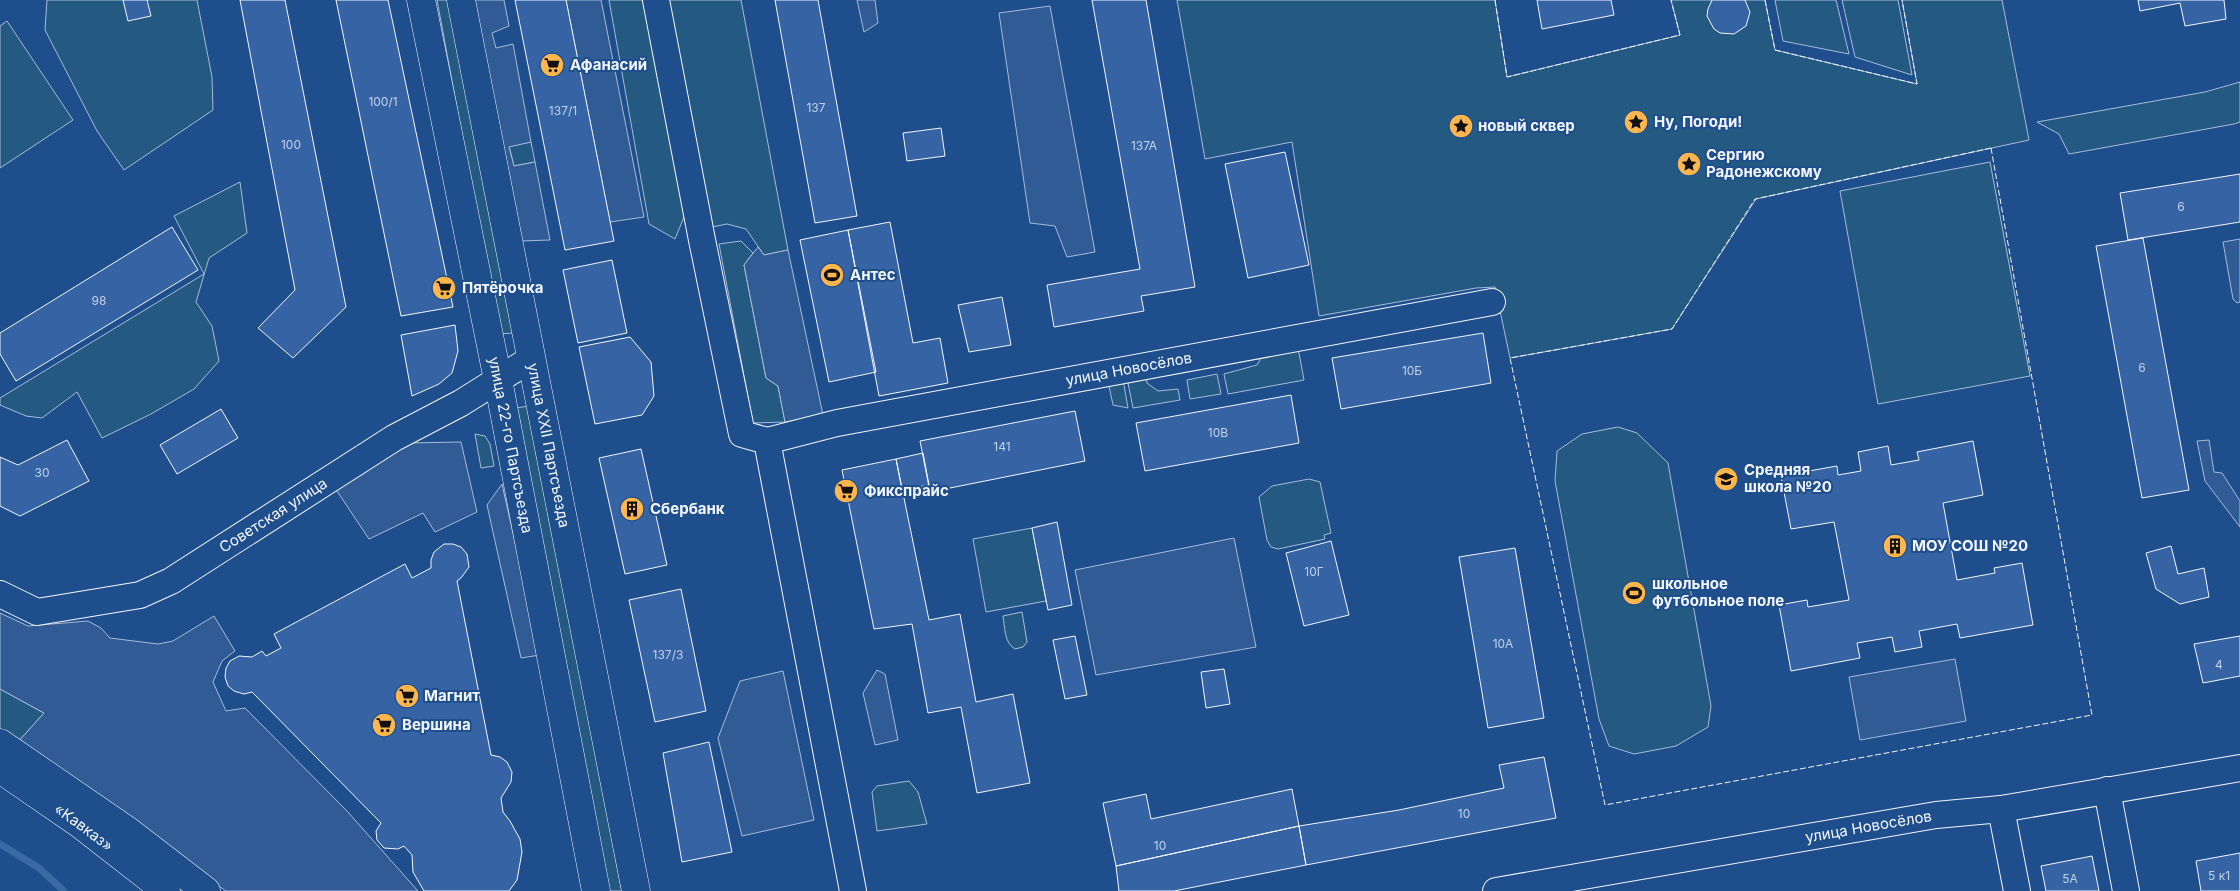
<svg xmlns="http://www.w3.org/2000/svg" width="2240" height="891" viewBox="0 0 2240 891" font-family="Inter,sans-serif">
	<rect width="100%" height="100%" fill="#1f4e8c"/>
	<path fill="#245a82" stroke="#a8bbd7" d="M47,0H197L212,77L213,110L124,170L97,131L45,30Z
		M437,0H450L514,333L499,334Z
		M609,0H650L686,212L675,239L649,224Z
		M669,0H741L788,250L764,255L746,229L727,224L712,227Z
		M1177,0H1495L1507,77L1680,35L1671,0H1765L1775,50L1917,84L1902,0H2002L2029,140L1756,199L1672,329L1510,358L1495,287L1476,288L1319,316L1292,142L1205,159Z
		M1775,0H1836L1849,54L1783,41Z
		M1842,0H1898L1912,75L1855,57Z
		M7,21L73,120L0,168V26Z
		M2240,82V122L2234,124L2069,154L2059,134L2037,122L2205,92Z
		M531,142L535,162L514,166L509,146Z
		M1990,162L2030,376L1878,404L1840,191Z
		M240,182L247,233L209,258L196,302L212,326L219,361L194,389L151,414L102,438L77,392L42,418L26,416L0,405V398L204,274L174,216Z
		M741,241L753,253L744,265L766,378L778,386L785,422L753,423L719,244Z
		M1293,346L1299,353L1304,380L1228,394L1224,374L1257,365L1260,360L1258,352Z
		M1145,370L1147,383L1158,391L1178,389L1180,400L1133,408L1126,373Z
		M1122,374L1128,408L1113,405L1108,381Z
		M1217,374L1221,394L1190,399L1187,380Z
		M529,406L622,891H607L509,409Z
		M1618,427L1637,433L1668,463L1711,706L1708,727L1676,746L1634,754L1609,746L1599,719L1555,481L1557,451L1582,434Z
		M475,434L485,436L490,444L494,466L481,468Z
		M1309,479L1320,482L1331,533L1324,535L1325,539L1278,549L1271,547L1267,540L1259,497L1272,486Z
		M1032,528L1046,601L986,612L973,539Z
		M1022,612L1027,642L1023,647L1015,649C1004,643 1005,627 1003,616Z
		M0,689L44,713L17,743L0,732Z
		M909,781L918,792L927,824L877,831L872,792L877,786Z"/>
	<path fill="#305b95" stroke="#a8bbd7" d="M470,0H504L509,26L492,33L496,48L513,44L531,142L509,147L514,166L535,162L550,240L521,241Z
		M566,0H601L644,217L610,222Z
		M857,0H875L878,23L864,32Z
		M1050,6L1095,252L1067,257L1055,226L1030,223L999,13Z
		M2240,239V302L2237,303L2233,299L2223,242Z
		M758,247L764,255L788,250L823,415L785,422L778,386L766,378L744,265Z
		M2209,440L2214,472L2222,473L2240,501V527L2205,481L2197,441Z
		M461,442L477,512L435,532L423,513L369,539L333,485L407,443Z
		M502,484L540,655L521,658L487,505Z
		M1234,538L1256,647L1096,675L1075,570Z
		M0,613L28,626L88,621L101,628L110,638L158,644L173,641L214,616L235,651L222,661L213,682L226,711L245,708L347,811L418,891H226L17,743L44,713L0,689Z
		M1955,659L1966,721L1860,740L1849,677Z
		M877,670L885,674L898,740L875,745L863,693Z
		M783,671L814,820L742,836L718,738L740,681Z"/>
	<g fill="none" stroke-linecap="round" stroke-linejoin="round">
		<path stroke="#3b69a3" stroke-width="7" d="M0,844L39,868L64,891"/>
	</g>
	<path fill="#3563a3" stroke="#f2f6ff" d="M123,0H147L151,16L128,21Z
		M240,0H285L346,307L293,358L258,328L295,290Z
		M336,0H388L453,307L401,316Z
		M515,0H566L614,241L565,250Z
		M775,0H818L857,216L815,223Z
		M1092,0H1146L1195,287L1141,296L1144,311L1054,327L1047,285L1140,269Z
		M1537,0H1611L1614,15L1542,29Z
		M1712,0H1745L1750,12L1746,26L1734,34L1720,33L1714,29L1707,16L1708,9Z
		M2138,0H2224L2226,19L2185,26L2180,3L2140,11Z
		M941,128L945,156L907,161L903,133Z
		M1285,152L1309,265L1248,278L1225,164Z
		M2240,174V222L2128,240L2120,193Z
		M890,222L913,343L940,338L948,383L879,396L848,230Z
		M172,227L198,270L16,381L0,354V333Z
		M848,230L876,372L829,382L800,240Z
		M2143,238L2189,490L2142,498L2096,246Z
		M612,260L627,333L578,343L563,270Z
		M1002,297L1011,345L969,352L958,305Z
		M455,325L458,351L452,373L439,384L412,396L401,335Z
		M1483,333L1491,383L1341,409L1332,358Z
		M630,337L651,362L654,396L642,415L595,424L579,347Z
		M1291,395L1299,443L1145,471L1136,423Z
		M221,409L238,438L177,474L160,445Z
		M1075,411L1085,461L930,492L920,441Z
		M67,440L89,481L20,516L0,506V457L18,465Z
		M1973,441L1983,495L1943,503L1957,580L1995,573L1994,568L2022,563L2033,625L1960,638L1957,624L1919,631L1922,647L1895,652L1892,637L1857,643L1860,658L1791,671L1779,605L1807,600L1808,607L1849,600L1834,522L1791,529L1781,476L1837,466L1838,475L1861,471L1858,452L1888,446L1891,465L1919,460L1917,452Z
		M641,449L667,565L625,574L599,458Z
		M923,453L929,485L902,490L896,459Z
		M896,459L929,620L960,614L976,702L1013,694L1030,783L977,793L961,707L928,713L912,624L874,629L842,470Z
		M1057,522L1072,605L1048,610L1032,528Z
		M1331,541L1349,615L1304,626L1286,553Z
		M444,544H453L461,547L467,554L469,567L461,578L457,581L491,755L500,757L507,762L512,772L511,782L501,798L503,812L510,821L520,839L522,852L517,880L509,891H424L413,872L412,855L404,846L398,849L384,848L377,840L376,831L381,823L252,692L244,694L234,691L228,686L225,677L226,668L230,661L239,656L252,657L262,651L266,656L281,648L274,634L405,564L412,578L431,568V560L434,552Z
		M2171,546L2178,574L2204,568L2209,597L2180,604L2156,589L2146,553Z
		M1515,548L1544,718L1488,728L1459,557Z
		M681,589L706,711L655,722L629,600Z
		M1075,636L1087,695L1065,699L1053,640Z
		M2240,636V676L2203,683L2194,644Z
		M1224,669L1230,704L1206,708L1201,672Z
		M709,742L732,852L682,862L663,753Z
		M1544,757L1556,818L1306,865L1299,826L1399,810L1504,788L1499,765Z
		M1292,789L1299,826L1116,866L1103,803L1146,794L1151,819Z
		M1299,826L1306,865L1174,891H1119L1116,866Z
		M2240,853V891H2201L2196,861Z
		M2092,856L2099,891H2046L2041,866Z"/>
	<g fill="none" stroke-linecap="round" stroke-linejoin="round">
		<g stroke="#f2f6ff" stroke-width="28">
			<g id="minor">
				<path d="M656,0L702,240L742,434L767,441L853,891"/>
				<path id="s1" d="M767,441L837,423L1492,302"/>
				<path id="s2" d="M0,594L37,612L140,595L171,581L394,438L461,403L531,359"/>
				<path d="M2107,790L2126,891"/>
				<path d="M2001,809L2017,891"/>
				<path id="s3" d="M1496,891L1936,815L2001,809L2240,768"/>
			</g>
		</g>
		<g stroke="#f2f6ff" stroke-width="29">
			<g id="major">
				<path id="s4" d="M421,0L498,380L596,891"/>
				<path id="s5" d="M461,0L636,891"/>
			</g>
		</g>
		<g stroke="#f2f6ff" stroke-width="29">
			<g id="highway">
				<path d="M0,743L128,831L206,891"/>
				<path id="s6" d="M0,769L80,824L166,891"/>
			</g>
		</g>
		<use href="#minor" stroke="#1f4e8c" stroke-width="26"/>
		<use href="#major" stroke="#1f4e8c" stroke-width="28"/>
		<use href="#highway" stroke="#1f4e8c" stroke-width="28"/>
		<path stroke="#f2f6ff" stroke-width="1" stroke-dasharray="6 2.5" stroke-linecap="butt" d="M1495,0L1507,77L1680,35L1671,0
			M1765,0L1775,50L1917,84L1902,0
			M1991,148L2092,715L1605,805L1510,358L1672,329L1755,199Z"/>
	</g>
	<defs>
		<g id="supermarket-disc" transform="scale(1.25)"><circle r="9.5" fill="#ffb74d" stroke="#1f4e8c"/><path d="M-6-5.5h2.5l.6 2H6L4.5 2H-2.5L-4.4-4H-6ZM-1.5 3.2a1.3 1.3 0 1 0 .1 0ZM3 3.2a1.3 1.3 0 1 0 .1 0Z" fill="#111"/></g>
		<g id="sight-disc" transform="scale(1.25)"><circle r="9.5" fill="#ffb74d" stroke="#1f4e8c"/><path d="M0-6L1.8-2.2L6-1.7L2.9 1.2L3.7 5.4L0 3.3L-3.7 5.4L-2.9 1.2L-6-1.7L-1.8-2.2Z" fill="#111"/></g>
		<g id="stadium-disc" transform="scale(1.25)"><circle r="9.5" fill="#ffb74d" stroke="#1f4e8c"/><path d="M0-5a6.5 5 0 1 0 0 10a6.5 5 0 1 0 0-10ZM-3.5-1.8h7v3.6h-7Z" fill="#111"/></g>
		<g id="school-disc" transform="scale(1.25)"><circle r="9.5" fill="#ffb74d" stroke="#1f4e8c"/><path d="M0-5L7-2L0 1L-7-2ZM-4 1L0 2.5L4 1V4Q0 6-4 4Z" fill="#111"/></g>
		<g id="building-disc" transform="scale(1.25)"><circle r="9.5" fill="#ffb74d" stroke="#1f4e8c"/><path d="M-4-6H4V6H1V3H-1V6H-4ZM-2.5-4.3h1.7v1.8h-1.7ZM.8-4.3h1.7v1.8H.8ZM-2.5-1h1.7V.8h-1.7ZM.8-1h1.7V.8H.8Z" fill="#111"/></g>
	</defs>
	<g fill-rule="evenodd">
		<use href="#supermarket-disc" x="552" y="65"/>
		<use href="#sight-disc" x="1636" y="122"/>
		<use href="#sight-disc" x="1461" y="126"/>
		<use href="#sight-disc" x="1689" y="164"/>
		<use href="#stadium-disc" x="832" y="275"/>
		<use href="#supermarket-disc" x="444" y="288"/>
		<use href="#school-disc" x="1726" y="479"/>
		<use href="#supermarket-disc" x="846" y="491"/>
		<use href="#building-disc" x="632" y="509"/>
		<use href="#building-disc" x="1895" y="546"/>
		<use href="#stadium-disc" x="1634" y="593"/>
		<use href="#supermarket-disc" x="407" y="696"/>
		<use href="#supermarket-disc" x="384" y="725"/>
	</g>
	<g text-anchor="middle" stroke-width="4" stroke-linejoin="round" paint-order="stroke">
		<g font-size="12" fill="#c3d1e8">
			<text x="383" y="106">100/1</text>
			<text x="816" y="112">137</text>
			<text x="563" y="115">137/1</text>
			<text x="291" y="149">100</text>
			<text x="1144" y="150">137А</text>
			<text x="2181" y="211">6</text>
			<text x="99" y="305">98</text>
			<text x="2142" y="372">6</text>
			<text x="1412" y="375">10Б</text>
			<text x="1218" y="437">10В</text>
			<text x="1002" y="451">141</text>
			<text x="42" y="477">30</text>
			<text x="1314" y="576">10Г</text>
			<text x="1503" y="648">10А</text>
			<text x="668" y="659">137/3</text>
			<text x="2219" y="669">4</text>
			<text x="1464" y="818">10</text>
			<text x="1160" y="850">10</text>
			<text x="2219" y="880">5 к1</text>
			<text x="2070" y="883">5А</text>
		</g>
		<g font-size="15" font-weight="bold" fill="#f2f6ff" stroke="#1f4e8c" text-anchor="start">
			<text x="570" y="70">Афанасий</text>
			<text x="1654" y="127">Ну, Погоди!</text>
			<text x="1478" y="131">новый сквер</text>
			<text x="1706" y="160">Сергию<tspan x="1706" dy="17">Радонежскому</tspan></text>
			<text x="850" y="280">Антес</text>
			<text x="462" y="293">Пятёрочка</text>
			<text x="1744" y="475">Средняя<tspan x="1744" dy="17">школа №20</tspan></text>
			<text x="864" y="496">Фикспрайс</text>
			<text x="650" y="514">Сбербанк</text>
			<text x="1912" y="551">МОУ СОШ №20</text>
			<text x="1652" y="589">школьное<tspan x="1652" dy="17">футбольное поле</tspan></text>
			<text x="424" y="701">Магнит</text>
			<text x="402" y="730">Вершина</text>
		</g>
		<g font-size="15" fill="#f2f6ff" stroke="#1f4e8c">
			<text dy="5" stroke="none"><textPath href="#s1" startOffset="369">улица Новосёлов</textPath></text>
			<text dy="5" stroke="none"><textPath href="#s4" startOffset="454">улица 22-го Партсъезда</textPath></text>
			<text dy="5" stroke="none"><textPath href="#s5" startOffset="454">улица XXII Партсъезда</textPath></text>
			<text dy="5" stroke="none"><textPath href="#s2" startOffset="301">Советская улица</textPath></text>
			<text dy="5" stroke="none"><textPath href="#s3" startOffset="378">улица Новосёлов</textPath></text>
			<text dy="5" stroke="none"><textPath href="#s6" startOffset="102">«Кавказ»</textPath></text>
		</g>
	</g>
</svg>
